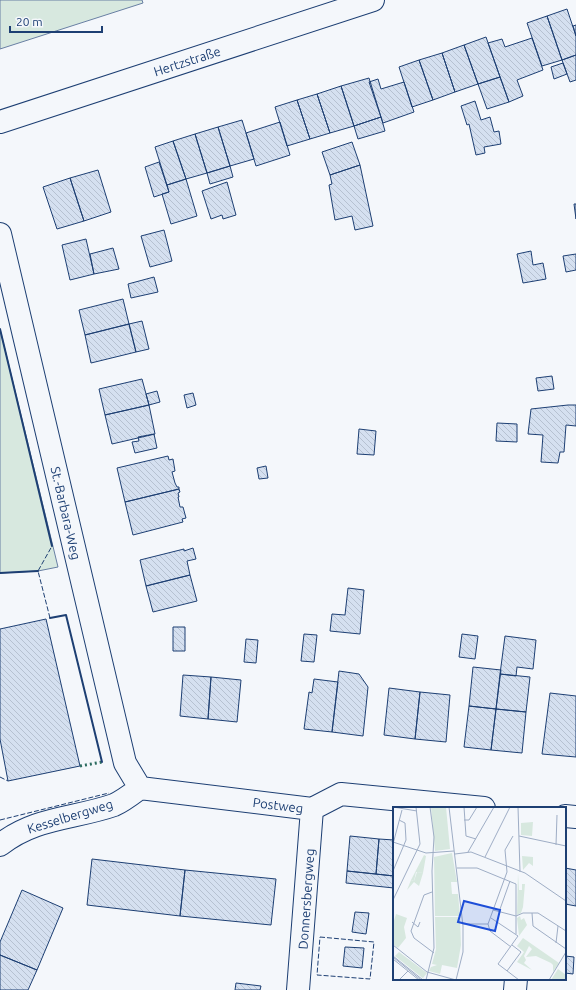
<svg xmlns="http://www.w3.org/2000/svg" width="576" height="990" viewBox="0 0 576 990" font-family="Ubuntu,sans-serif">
	<defs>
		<pattern id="building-back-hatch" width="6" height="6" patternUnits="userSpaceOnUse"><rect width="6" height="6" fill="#d5e0f0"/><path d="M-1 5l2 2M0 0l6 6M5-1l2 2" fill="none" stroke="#b6c1d1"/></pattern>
	</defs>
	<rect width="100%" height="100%" fill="#f4f7fb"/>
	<path fill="#d7e8df" stroke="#687fa3" d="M0,0H142L143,3L0,49Z
		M0,329L58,567L38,571L0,573Z"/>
	<path fill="url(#building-back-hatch)" stroke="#1d3f73" d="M567,9L576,36V55L562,60L547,16Z
		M547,16L562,60L542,66L527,23Z
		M576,25V36L573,26Z
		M486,37L500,77L478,84L464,45Z
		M532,38L543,70L517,80L523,96L509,102L488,43L502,39L505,47Z
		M464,45L478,84L455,92L442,53Z
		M442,53L455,92L433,100L419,60Z
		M576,55V80L570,82L562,60Z
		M419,60L433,100L412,107L399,67Z
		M563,63L567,74L554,79L551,67Z
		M500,77L509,102L487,109L478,84Z
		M369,78L381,117L354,126L341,86Z
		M378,79L381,89L404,82L414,112L383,123L369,82Z
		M341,86L354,126L330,133L317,94Z
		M317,94L330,133L310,139L297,100Z
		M297,100L310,139L287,146L275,107Z
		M475,101L481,120L490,117L494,132L499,131L501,144L484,147L485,153L476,155L469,124L467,125L461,106Z
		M381,117L385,131L358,139L354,126Z
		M242,120L254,159L230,166L218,127Z
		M280,122L290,155L256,166L246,133Z
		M218,127L230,166L207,173L195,134Z
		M195,134L207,173L186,179L173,141Z
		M173,141L186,179L167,185L155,147Z
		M352,142L360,165L330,175L322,152Z
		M159,162L169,192L154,197L145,167Z
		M360,165L373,226L355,230L352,216L335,220L329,185L332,184L330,175Z
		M230,166L233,177L210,184L207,173Z
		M98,170L111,212L84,221L70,178Z
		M70,178L84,221L57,229L43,187Z
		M186,179L197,216L171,224L162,194L169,192L167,185Z
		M227,182L236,215L223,219L222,215L211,219L202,191Z
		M574,204H576V219Z
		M164,230L172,261L150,267L141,236Z
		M86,239L94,274L70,280L62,245Z
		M113,248L119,269L94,274L90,254Z
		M531,251L533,265L543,263L546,279L523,283L517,254Z
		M576,254V270L566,272L563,256Z
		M154,277L158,292L131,298L128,284Z
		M123,299L129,324L85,335L79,310Z
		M142,321L149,349L136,352L129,324Z
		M129,324L136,352L91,363L85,335Z
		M552,376L554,389L538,391L536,378Z
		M142,379L149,405L105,415L99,389Z
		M157,391L160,402L149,405L146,394Z
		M193,393L196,405L187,408L184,395Z
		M149,405L155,434L112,444L105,415Z
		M568,405H576V426L566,425L564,452H560L558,463L541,462L543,435L528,434L531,409Z
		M497,423L517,424V442L496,441Z
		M359,429L376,431L374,455L357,454Z
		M154,434L157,448L135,453L132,442L139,441L138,437Z
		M168,456L169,460L173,459L175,471L172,472L175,483L177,487H179V489L125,502L117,468Z
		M266,466L268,478L259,479L257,468Z
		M179,489L180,492L178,493L179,497H178L180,507H183L186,518L182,519L183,522L133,535L125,502Z
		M193,548L196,559L187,561L190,575L146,586L140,560L184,549V551Z
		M190,575L197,601L153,612L146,586Z
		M348,588L364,590L360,634L330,631L332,614L345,615Z
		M46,619L80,766L8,781L0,739V629Z
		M173,627H185V651H173Z
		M304,634L317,635L314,662L301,661Z
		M462,634L478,636L475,659L459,657Z
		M505,636L536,640L533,669L517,667L516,676L500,674Z
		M246,639L258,640L256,663L244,662Z
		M473,667L501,670L496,709L469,706Z
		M339,671L359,674L368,687L363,736L332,732Z
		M500,674L530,677L526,712L496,709Z
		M183,675L211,677L208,719L180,716Z
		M211,677L241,680L237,722L208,719Z
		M314,679L338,682L332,732L304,729L309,692L312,693Z
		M389,688L420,692L415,739L384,735Z
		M420,692L450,695L446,742L415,739Z
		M550,693L576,696V757L542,754Z
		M469,706L496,709L491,750L464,747Z
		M496,709L526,712L522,753L491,750Z
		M350,836L379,839L376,874L347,871Z
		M379,839L394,840V876L376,874Z
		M92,859L185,870L180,916L87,905Z
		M565,868L576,870V906L565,904Z
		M185,870L276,879L271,925L180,916Z
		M347,871L394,876V888L346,883Z
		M22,890L63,908L37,970L0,955V942Z
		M355,912L369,913L366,934L352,932Z
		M345,947L364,948L362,968L343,966Z
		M0,955L37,970L28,990H0Z
		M565,956L574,957L573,974L565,973Z
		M236,983L261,986L260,990H235Z"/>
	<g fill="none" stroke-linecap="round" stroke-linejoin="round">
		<g stroke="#1d3f73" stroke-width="24">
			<path id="street" d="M0,234L125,763L140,788
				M140,788L312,809L341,794L484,808
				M565,816L576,817
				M0,845C35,817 74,819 114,805C123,801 132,794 140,788
				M298,990L312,809
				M515,990L516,979"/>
		</g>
		<g stroke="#1d3f73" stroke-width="24">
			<path id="secondary" d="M0,122L373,0"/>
		</g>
		<use href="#street" stroke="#f4f7fb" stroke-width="22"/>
		<use href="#secondary" stroke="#f4f7fb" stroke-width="22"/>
		<path stroke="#2c6c60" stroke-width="3" stroke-dasharray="2 3" stroke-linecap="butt" d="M80,766L102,762"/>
		<path stroke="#1d3f73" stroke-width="1" stroke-dasharray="5 2" stroke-linecap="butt" d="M50,618L38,571L52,546
			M0,777L8,781
			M0,820L109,793
			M320,937L374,942L370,979L317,975Z"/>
		<path stroke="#1d3f73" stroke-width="2" d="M0,329L52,546
			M0,573L38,571
			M50,618L66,615L102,762"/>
	</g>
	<g text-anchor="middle" stroke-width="3" stroke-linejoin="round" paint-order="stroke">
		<g font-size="13" fill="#1d3f73" stroke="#f4f7fb">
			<text transform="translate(187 61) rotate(-18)" y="5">Hertzstraße</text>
			<text transform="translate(66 513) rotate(77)" y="5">St.-Barbara-Weg</text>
			<text transform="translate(278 805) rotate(7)" y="5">Postweg</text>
			<text transform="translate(70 816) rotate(-17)" y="5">Kesselbergweg</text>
			<text transform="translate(306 899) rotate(-86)" y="5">Donnersbergweg</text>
		</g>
	</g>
	<g transform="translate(393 807)">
		<rect width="173" height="173" fill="#f4f7fb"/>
		<path d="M38,0H53L57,42L42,44ZM59,46L64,75H58L59,87H65L67,109H42L41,50ZM31,48L33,49L30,66L23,65L21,74L18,73ZM125,66L126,83H129V77H132L130,100L128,106L124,108ZM3,107L14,111L11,120L13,131L5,141L0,137V117ZM42,110H67L68,138L64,161L49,158L47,167L36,164L38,160L44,158L39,157L43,142ZM130,131L166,156L160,165V158L158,156L143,149L133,150L139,142L136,139L131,149L133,153L131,156L139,163L124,155L131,145L124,139ZM6,145L34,166L30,171L32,173L2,149ZM165,162L173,168V173H158Z" fill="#d7e8df"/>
		<path d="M140,15L139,29L128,28V16ZM24,65L30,66L26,79L21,75L14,83L18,73L21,74ZM127,109L128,113L131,111L134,118L126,129L124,111Z" fill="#d7e8df"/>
		<path d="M129,49L140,50V59L136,56L130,63Z" fill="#d7e8df"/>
		<path fill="none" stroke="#9eadc5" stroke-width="1" d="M0,0L24,4M56,0L70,119V145L63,173M71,0L73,29L83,32M125,0L127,65M71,13H76L84,0M126,29L173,39M0,35L33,46L61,44M0,37L9,3M163,38L164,8M75,45L101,0M62,47L78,45L132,66L173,94M92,50L117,0M64,61H84L123,77V127M0,64L13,33L12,16L6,13M39,85L31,88L18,124L21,131L41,146M0,93L27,37L23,0M100,103L123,109M106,105L117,74M139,106L140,119L173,142M123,109L130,106H145L173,124M98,111L125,129L105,157L126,173M19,115L25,120L27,115M70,117H95M163,136L165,119M0,138L34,165L63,173M118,140L97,124L95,117L114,65L112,43L120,29M0,149L30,173M0,150L28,173M0,152L26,173M114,164L128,145L119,138M6,173L15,164M33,173L41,141L39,64L41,30L37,0M156,173L173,145"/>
		<path fill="#1d4ed8" fill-opacity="0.15" stroke="#1d4ed8" stroke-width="2" d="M71,94L107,103L102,124L65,115Z"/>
		<rect width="173" height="173" fill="none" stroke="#1d3f73" stroke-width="2"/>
	</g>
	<path d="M10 26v6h92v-6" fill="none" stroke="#1d3f73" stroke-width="2"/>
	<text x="16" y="26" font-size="12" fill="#1d3f73" stroke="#f4f7fb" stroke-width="3" paint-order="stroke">20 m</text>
</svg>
